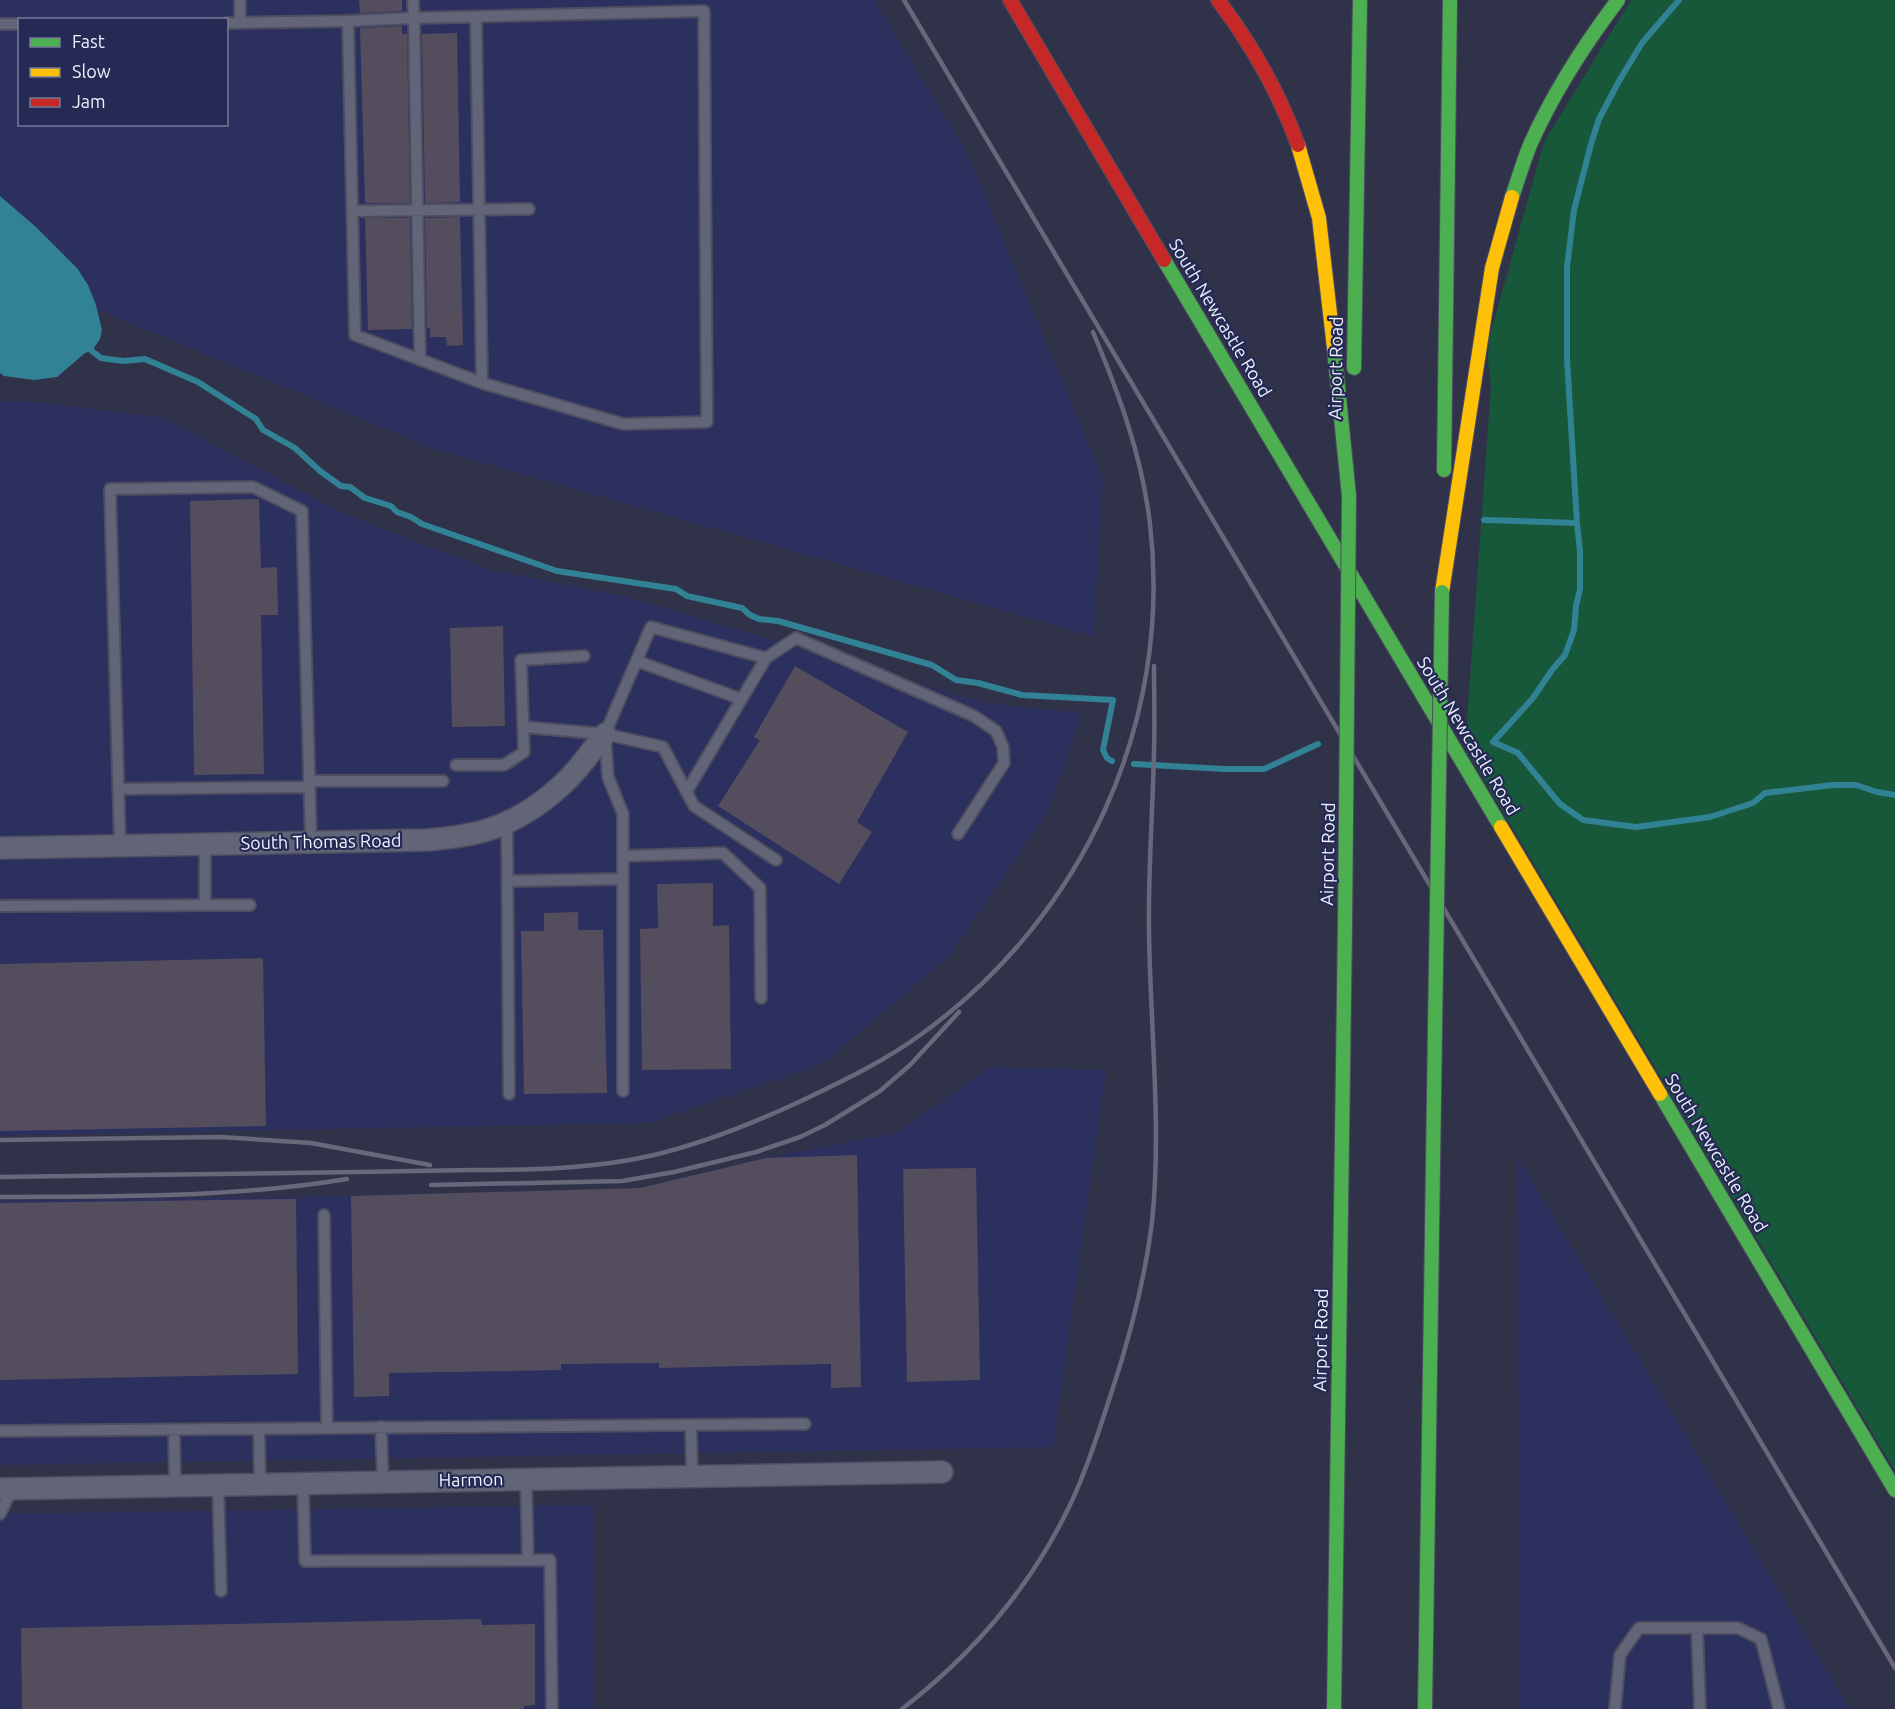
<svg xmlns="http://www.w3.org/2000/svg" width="1895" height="1709" viewBox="0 0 1895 1709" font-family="Ubuntu,sans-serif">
	<rect width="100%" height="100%" fill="#30324a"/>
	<path fill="#2b305f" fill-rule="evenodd" d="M0,0H874L967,153L1103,479L1093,636L434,449L0,269ZM20,20H226V124H20Z
		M25,401L164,418L344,514L491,570L624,596L984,703L1082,713L1049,810L949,956L823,1064L647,1123L0,1135V402Z
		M990,1067L1106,1070L1053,1447L0,1465V1201L351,1196L640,1188L766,1158L897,1133Z
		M1518,1158L1850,1709H1519Z
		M594,1505L593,1709H0V1514Z"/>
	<path fill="#17583a" d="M1631,0H1895V1471L1465,748L1491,386L1488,361L1489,339L1544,142Z"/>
	<path fill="#328296" d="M0,196L36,227L77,268L88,285L96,305L102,330L100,339L92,351L85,353L57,377L34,380L4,376L0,373Z"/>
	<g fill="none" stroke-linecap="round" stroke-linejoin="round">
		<path stroke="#328296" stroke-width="6" d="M1679,0L1642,43L1619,81L1599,119L1591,144L1574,210L1567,267V359L1577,523L1580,551V589L1576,606L1574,630L1565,655L1552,670L1533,698L1493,742L1518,753L1560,804L1583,820L1636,827L1710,817L1753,803L1765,793L1833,785H1856L1877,792L1895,795
			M92,351L101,358L123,361L145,359L198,382L256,419L263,430L295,448L320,471L341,486L350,487L365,498L391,506L397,512L411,517L422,524L557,571L676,589L687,596L742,608L750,615L759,619L778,621L932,665L956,680L978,683L1022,695L1113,700L1103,750L1107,758L1112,761
			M1484,520L1577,523
			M1134,764L1224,769H1264L1318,744"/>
	</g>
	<path fill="#534d5e" d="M359,0H402V11L360,13Z
		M402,26V34H407L410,203H365L360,28Z
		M457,33L460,202L425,203L422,34Z
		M460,217L463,345L447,346L446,337H430V328H427L425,218Z
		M365,218H410L412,329L368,330Z
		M259,499L261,568L277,567L278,615H261L264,774L194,775L190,501Z
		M503,626L505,726L452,727L450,628Z
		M795,666L908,732L857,822L872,832L839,884L718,806L760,740L754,737Z
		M713,883V926L729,925L731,1069L642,1070L640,929L658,928L657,884Z
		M578,912V930H603L607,1093L524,1094L521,931H544V913Z
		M263,958L266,1126L0,1131V964Z
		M857,1155L861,1387L831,1388V1364L659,1368V1363L561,1364V1370L389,1373V1396L354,1397L351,1196L640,1188L766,1158Z
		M976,1168L980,1380L907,1382L903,1169Z
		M296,1199L298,1374L0,1380V1203Z
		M481,1619L482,1625L535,1624V1705L524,1706V1709H22L21,1628Z"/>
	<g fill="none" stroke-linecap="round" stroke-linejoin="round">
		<g stroke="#4e4e60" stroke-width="14">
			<path id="lane" d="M240,0V23
				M476,17L482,383
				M348,21L414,18L420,360
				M226,23L348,21L355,335L482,383L623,424L707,422L704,11L414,18L413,0
				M0,24H20
				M352,211L529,209
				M766,658L796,638L974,716L996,731L1003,747L1004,763L958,834
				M637,661L741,699
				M524,727L605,734L663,747L694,806L776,860
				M456,765H504L524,752L521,660L584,656
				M309,781H443
				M118,789L309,787
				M507,822L509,1094
				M205,844V905
				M120,846L110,489L253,487L302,511L311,842
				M623,856L723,853L760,888L761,998
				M508,881L623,879
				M0,906L250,905
				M623,1091V814L608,777L605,734L651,627L766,658L687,791
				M324,1215L327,1428
				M691,1425L692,1476
				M381,1427L383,1482
				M174,1429L175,1486
				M259,1429L260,1484
				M0,1431L805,1424
				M526,1479L528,1560
				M303,1483L305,1561L550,1560L552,1709
				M218,1485L221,1591
				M0,1514L12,1489
				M1697,1628L1700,1709
				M1615,1709L1620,1655L1639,1628H1738L1761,1639L1779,1709"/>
		</g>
		<g stroke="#4e4e60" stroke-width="24">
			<path id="street" d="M0,848L427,840C448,838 469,836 490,829C519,820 549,799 570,777C583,764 593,748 605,734
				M0,1489L942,1472"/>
		</g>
		<g stroke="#4e4e60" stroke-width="16">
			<path id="fast" d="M1512,197C1518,180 1523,162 1530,145C1553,93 1584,45 1618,0
				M1164,260L1501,827
				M1334,348L1349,496
				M1354,368L1360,0
				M1444,470L1450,0
				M1660,1094L1895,1490
				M1334,1709L1345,924
				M1425,1709L1435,1028"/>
		</g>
		<g stroke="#4e4e60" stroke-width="16">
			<path id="slow" d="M1298,145L1319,218L1334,348
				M1442,592L1492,268L1512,197
				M1501,827L1660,1094"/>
		</g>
		<g stroke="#4e4e60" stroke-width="16">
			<path id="jam" d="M1010,0L1164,260
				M1218,0C1252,45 1279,92 1298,145"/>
		</g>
		<use href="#lane" stroke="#626577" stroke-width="10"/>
		<use href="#street" stroke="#626577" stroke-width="21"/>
		<use href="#fast" stroke="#4caf50" stroke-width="14"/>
		<use href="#slow" stroke="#ffc107" stroke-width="14"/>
		<use href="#jam" stroke="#c62828" stroke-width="14"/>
		<path stroke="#67697b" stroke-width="4.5" d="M904,0L1895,1668
			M0,1140L221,1137L311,1143L430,1165
			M0,1177C119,1176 239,1173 358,1172C396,1171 433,1171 471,1170C532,1170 594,1169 654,1155C704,1143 754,1123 801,1101C843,1081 885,1061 923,1033C1083,917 1173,722 1150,524C1142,456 1119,394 1093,332
			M431,1185L622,1181L674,1172L756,1152L800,1137L825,1125L880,1091L910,1065L959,1012
			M0,1197C116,1196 232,1198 347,1179
			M902,1709C972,1655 1030,1588 1069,1507C1087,1470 1099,1430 1112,1391C1130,1336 1145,1280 1152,1222C1162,1126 1150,1026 1149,930C1148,870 1153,810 1154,750C1155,722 1154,694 1154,666"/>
		<g stroke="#4e4e60" stroke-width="16" stroke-linecap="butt">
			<path id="fast-bridge" d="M1345,924L1349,496
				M1435,1028L1442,592"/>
		</g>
		<use href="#fast-bridge" stroke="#4caf50" stroke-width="14"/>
	</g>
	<g text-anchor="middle" stroke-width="4.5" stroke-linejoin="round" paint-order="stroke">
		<g font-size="18" fill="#eef0fc" stroke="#252a55">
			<text transform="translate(1220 318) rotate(59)" y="6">South Newcastle Road</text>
			<text transform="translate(1336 368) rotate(-89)" y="6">Airport Road</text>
			<text transform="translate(1468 736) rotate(59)" y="6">South Newcastle Road</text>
			<text transform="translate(321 842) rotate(-1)" y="6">South Thomas Road</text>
			<text transform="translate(1328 854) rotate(-89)" y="6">Airport Road</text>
			<text transform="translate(1716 1153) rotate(59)" y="6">South Newcastle Road</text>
			<text transform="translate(1321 1340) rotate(-89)" y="6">Airport Road</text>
			<text transform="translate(471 1480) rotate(-1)" y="6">Harmon</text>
		</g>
	</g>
	<rect x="18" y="18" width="210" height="108" fill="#252a55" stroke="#757998" stroke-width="1.5"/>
	<rect x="30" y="38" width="30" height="9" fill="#4caf50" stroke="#757998" stroke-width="1.5"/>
	<text x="72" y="48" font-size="18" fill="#eef0fc">Fast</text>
	<rect x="30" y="68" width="30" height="9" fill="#ffc107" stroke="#757998" stroke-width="1.5"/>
	<text x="72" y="78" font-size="18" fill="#eef0fc">Slow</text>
	<rect x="30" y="98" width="30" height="9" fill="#c62828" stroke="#757998" stroke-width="1.5"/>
	<text x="72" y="108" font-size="18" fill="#eef0fc">Jam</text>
</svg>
